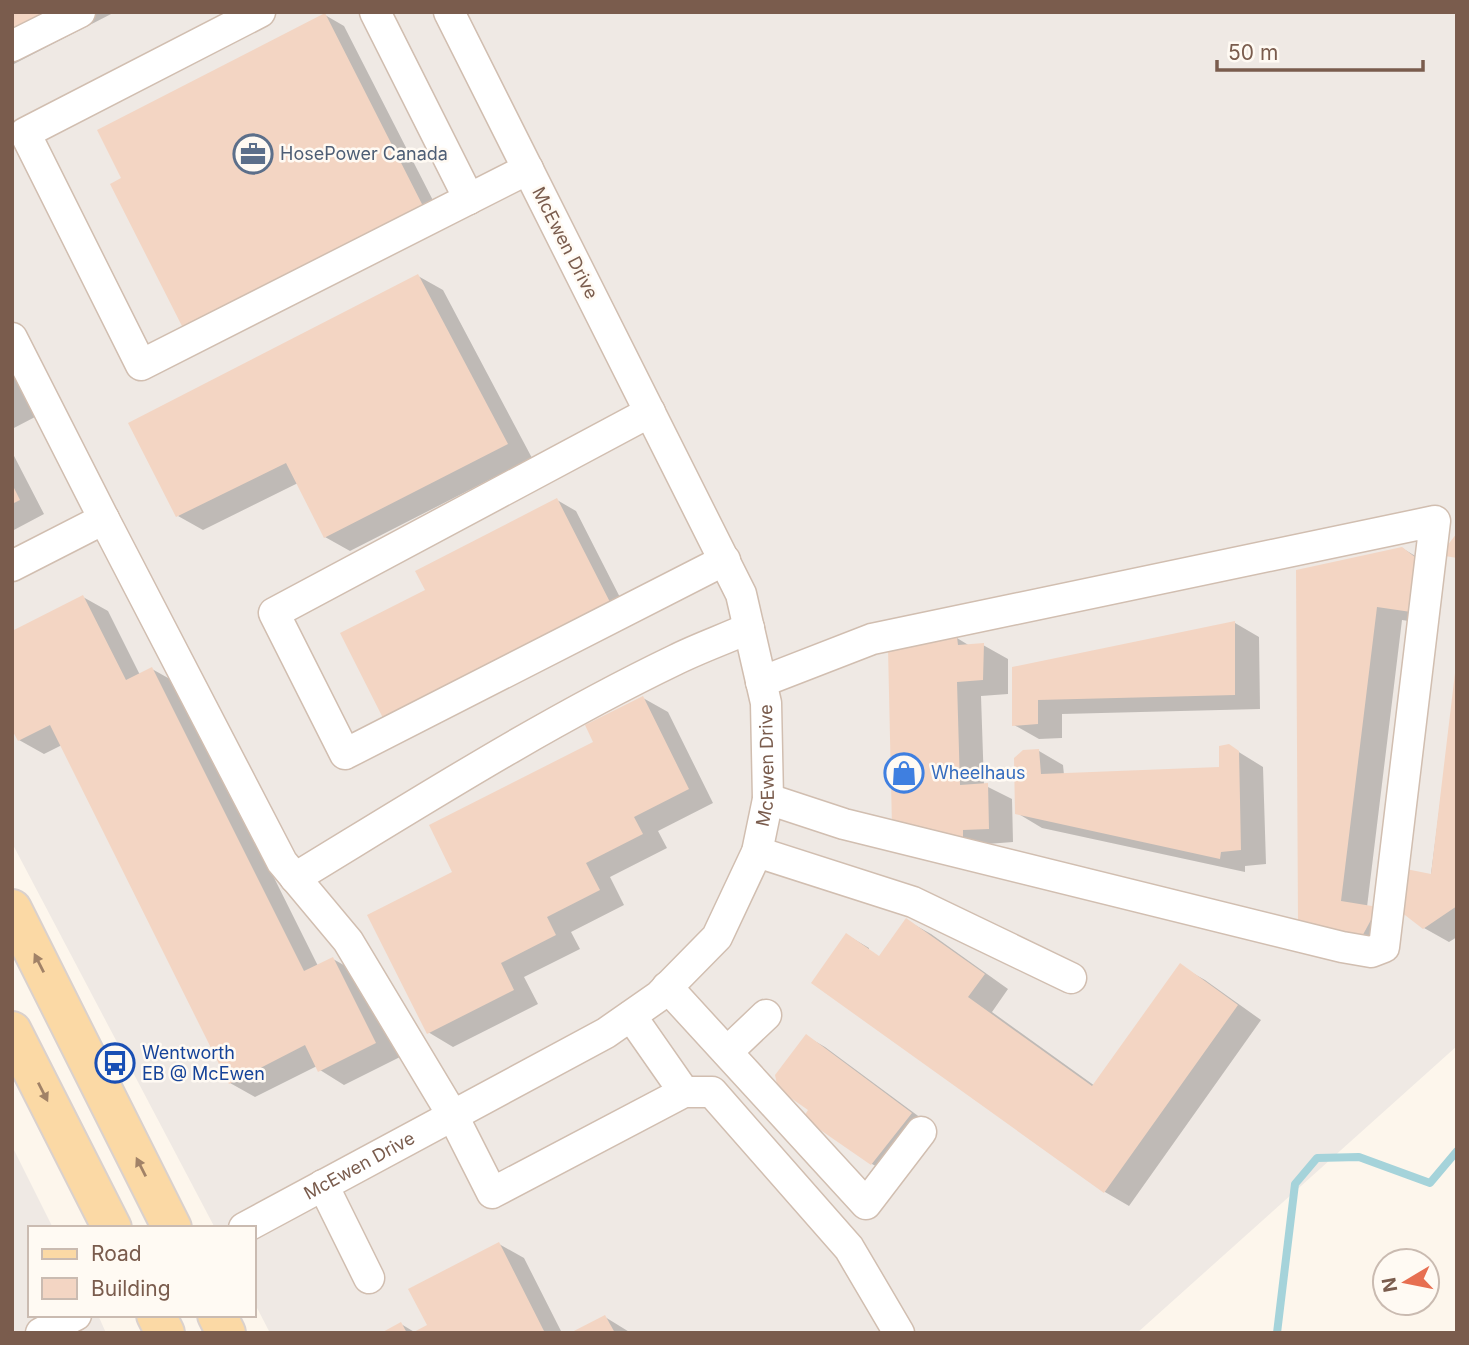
<svg xmlns="http://www.w3.org/2000/svg" width="1469" height="1345" viewBox="0 0 1469 1345" font-family="Inter,sans-serif">
	<rect width="100%" height="100%" fill="#fdf6ec"/>
	<path fill="#efe9e4" d="M12,12H1457V1046L1137,1333H270L254,1302V1228H215L12,843Z
		M12,1146L53,1228H30V1315H98L106,1333H12Z"/>
	<path fill="#0003" d="M12,12H115L12,65Z
		M325,15L344,26L443,220L124,178Z
		M418,276L443,290L532,458L350,551L325,537L298,483L203,530L178,516Z
		M12,373L35,417L12,429Z
		M12,452L44,514L12,531Z
		M557,500L576,511L630,617L427,591Z
		M1402,548L1427,563L1444,577L1436,625L1402,620L1367,907L1377,908L1384,955L1325,936L1298,572Z
		M83,597L108,611L140,675L152,669L177,683L318,966L333,959L358,973L400,1057L344,1085L320,1070L317,1066L255,1097L230,1083L62,745L44,754L19,740Z
		M1235,623L1259,637L1260,709L1062,714V738L1039,739L1014,725L1013,669Z
		M957,638L970,646L983,645L1008,659V694L981,696L984,785L1012,799L1013,842L987,844V853L919,841Z
		M1457,673V937L1449,942L1424,928Z
		M643,698L668,712L713,803L658,831L667,848L610,877L624,905L571,932L580,949L524,977L538,1004L453,1047L428,1032L454,873Z
		M1229,746L1263,767L1266,864L1245,866V872L1042,828L1017,813L1039,751L1063,765L1064,775L1221,769Z
		M906,920L931,934L1008,989L992,1012L1095,1086L1180,966L1205,980L1261,1020L1129,1206L1105,1192L847,935L869,948V951L885,962Z
		M806,1036L825,1047L929,1124L890,1174L872,1164L811,1110Z
		M499,1244L524,1258L562,1333H385L401,1324L416,1333L429,1326Z
		M605,1317L631,1333H573Z"/>
	<g fill="none" stroke-linecap="round" stroke-linejoin="round">
		<path stroke="#a5d3da" stroke-width="8" d="M1277,1333L1295,1184L1317,1158L1359,1157L1430,1183L1457,1151"/>
	</g>
	<path fill="#f3d5c3" d="M12,12H77L12,45Z
		M325,13L425,210L185,332L110,184L121,178L97,130Z
		M418,274L508,444L324,538L286,463L176,517L128,423Z
		M12,484L20,500L12,504Z
		M557,498L612,606L385,722L340,633L425,590L415,571Z
		M1457,533V558L1445,556L1447,546Z
		M1402,547L1420,561L1411,612L1377,607L1341,901L1378,907L1359,942L1298,922L1296,570Z
		M83,595L126,680L152,667L304,971L333,957L376,1043L318,1072L305,1045L229,1084L50,725L18,741L12,730V631Z
		M1235,621V695L1038,700V724L1012,726V667Z
		M957,637L958,645L984,643L983,680L957,682L960,785L988,783L989,829L963,830V840L892,827L888,648Z
		M1455,673L1457,906L1423,929L1401,912L1406,869L1431,874Z
		M643,696L689,789L634,817L643,834L586,863L600,890L547,917L556,935L501,963L514,990L427,1034L367,915L452,872L429,825L593,742L585,725Z
		M1229,744L1239,751L1241,850L1221,852L1220,859L1015,814L1014,758L1023,750L1039,749L1041,774L1219,767V746Z
		M906,918L985,974L968,997L1092,1086L1180,963L1238,1005L1104,1193L811,983L846,933L879,956Z
		M806,1034L912,1113L871,1165L803,1118L808,1110L778,1089L775,1075Z
		M499,1242L545,1333H412L427,1325L408,1289Z
		M605,1315L615,1333H570Z
		M401,1322L407,1333H381Z"/>
	<g fill="none" stroke-linecap="round" stroke-linejoin="round">
		<g stroke="#d1beb0" stroke-width="33">
			<g id="minor">
				<path d="M260,12L25,133L141,365L528,169"/>
				<path d="M375,12L469,199"/>
				<path d="M12,46L80,12"/>
				<path d="M12,338L104,519"/>
				<path d="M650,412L274,613L345,754L725,560"/>
				<path d="M12,566L104,519L282,862L348,941L453,1116L492,1193L684,1092H712L849,1248L899,1333"/>
				<path d="M761,682L872,639L1435,521L1384,947L1371,952L1342,947L844,824L768,799"/>
				<path d="M757,852L913,902L1071,978"/>
				<path d="M295,878C420,802 544,723 675,660C699,648 725,639 749,628"/>
				<path d="M667,987L866,1204L921,1132"/>
				<path d="M631,1016L684,1092"/>
				<path d="M727,1052L766,1015"/>
				<path d="M323,1185L369,1278"/>
				<path id="s1" d="M244,1228L606,1033L659,996L717,937L757,852L768,799L766,703L741,594L449,12"/>
				<path d="M41,1333L76,1315"/>
			</g>
		</g>
		<g stroke="#dad1cd" stroke-width="42">
			<path id="major" d="M12,909L172,1228
				M12,1031L112,1228
				M156,1315L165,1333
				M217,1315L226,1333"/>
		</g>
		<use href="#minor" stroke="#fff" stroke-width="30"/>
		<use href="#major" stroke="#fbd9a5" stroke-width="38"/>
	</g>
	<defs><path id="oneway-solid" d="M-6-.8H1V-3.2L6.5 0L1 3.2V.8H-6Z" transform="scale(1.75)"/></defs>
	<g fill="#a18267">
		<use href="#oneway-solid" transform="translate(39 963) rotate(-117)"/>
		<use href="#oneway-solid" transform="translate(43 1092) rotate(63)"/>
		<use href="#oneway-solid" transform="translate(141 1167) rotate(-117)"/>
	</g>
	<defs>
		<g id="office-ring" transform="scale(2.0125)"><circle r="9.5" fill="#fffaf3" stroke="#5c6f8a" stroke-width="1.5"/><path d="M-6-3h4V-5.5h4V-3h4V5H-6ZM-1-4.5V-3h2v-1.5ZM-6 0V1H6V0Z" fill="#5c6f8a"/></g>
		<g id="shop-ring" transform="scale(2.0125)"><circle r="9.5" fill="#fffaf3" stroke="#3f7fe0" stroke-width="1.5"/><path d="M-5-2.5h2.3a2.7 3.5 0 0 1 5.4 0H5L5.5 6h-11ZM-1.5-2.5h3a1.5 2.3 0 0 0-3 0Z" fill="#3f7fe0"/></g>
		<g id="bus-ring" transform="scale(2.0125)"><circle r="9.5" fill="#fffaf3" stroke="#1a4fb4" stroke-width="1.5"/><path d="M-5-6H5V4H4V6H2V4H-2V6H-4V4H-5ZM-3.5-4V0h7V-4ZM-3.5 1.2v1.5H-2V1.2ZM2 1.2v1.5H3.5V1.2Z" fill="#1a4fb4"/></g>
	</defs>
	<g fill-rule="evenodd">
		<use href="#office-ring" x="253" y="154"/>
		<use href="#shop-ring" x="904" y="773"/>
		<use href="#bus-ring" x="115" y="1063"/>
	</g>
	<g text-anchor="middle" stroke-width="5" stroke-linejoin="round" paint-order="stroke">
		<g font-size="18" fill="#4e5e75" stroke="#fffaf3" text-anchor="start">
			<text x="280" y="160">HosePower Canada</text>
		</g>
		<g font-size="18" fill="#7a5c4d" stroke="#fffaf3">
			<text transform="translate(565 243) rotate(63)" y="6">McEwen Drive</text>
			<text dy="6" stroke="none"><textPath href="#s1" startOffset="740">McEwen Drive</textPath></text>
			<text dy="6" stroke="none"><textPath href="#s1" startOffset="131">McEwen Drive</textPath></text>
		</g>
		<g font-size="18" fill="#366cbe" stroke="#fffaf3" text-anchor="start">
			<text x="931" y="779">Wheelhaus</text>
		</g>
		<g font-size="18" fill="#164399" stroke="#fffaf3" text-anchor="start">
			<text x="142" y="1059">Wentworth<tspan x="142" dy="21">EB @ McEwen</tspan></text>
		</g>
	</g>
	<rect width="1469" height="1345" fill="none" stroke="#7a5c4d" stroke-width="28"/>
	<rect x="28" y="1226" width="228" height="91" fill="#fffaf3" stroke="#cabbb1" stroke-width="2"/>
	<rect x="42" y="1249" width="35" height="10" fill="#fbd9a5" stroke="#cabbb1" stroke-width="2"/>
	<text x="91" y="1261" font-size="21" fill="#7a5c4d">Road</text>
	<rect x="42" y="1278" width="35" height="21" fill="#f3d5c3" stroke="#cabbb1" stroke-width="2"/>
	<text x="91" y="1296" font-size="21" fill="#7a5c4d">Building</text>
	<g transform="translate(1406 1282) rotate(260)"><circle r="33" fill="#fffaf3" stroke="#cabbb1" stroke-width="2"/>
	<path d="M0-5L12 26L0 18L-12 26Z" fill="#e76f51"/>
	<text y="-10" font-size="19" font-weight="bold" text-anchor="middle" fill="#7a5c4d">N</text>
	</g>
	<path d="M1217 60v10h206v-10" fill="none" stroke="#7a5c4d" stroke-width="3.5"/>
	<text x="1228" y="60" font-size="21" fill="#7a5c4d" stroke="#fffaf3" stroke-width="5" paint-order="stroke">50 m</text>
</svg>
